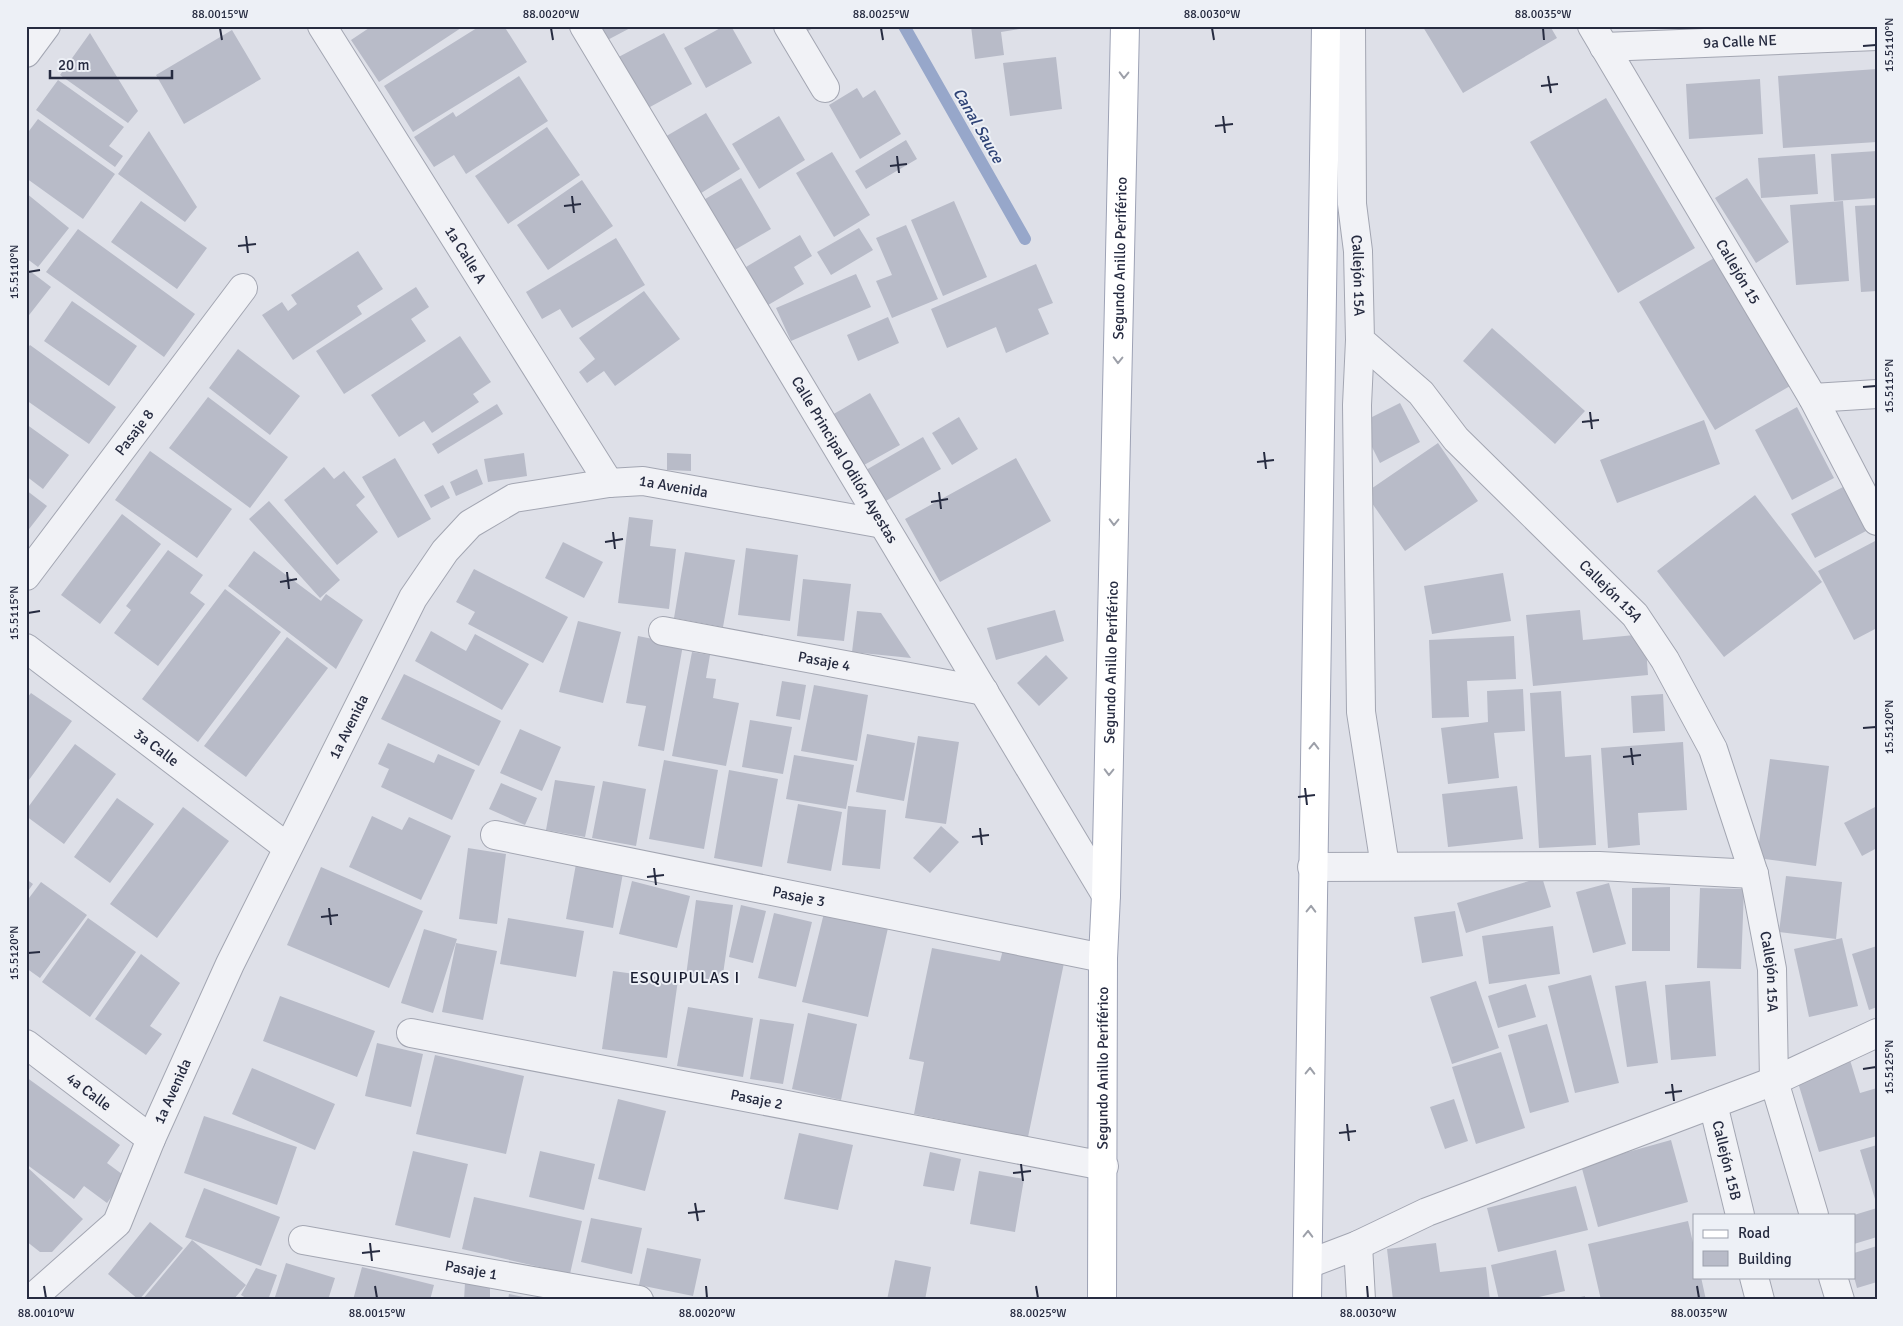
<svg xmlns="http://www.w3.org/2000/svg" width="1903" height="1326" viewBox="0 0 1903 1326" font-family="Signika,sans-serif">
	<rect width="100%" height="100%" fill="#dee0e8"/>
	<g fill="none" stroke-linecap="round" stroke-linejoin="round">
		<path stroke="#97a7ca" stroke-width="12" d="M904,26L1025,239"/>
	</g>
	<path fill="#b8bbc8" d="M372,26H464L379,82L351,40Z
		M480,26H504L527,62L413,132L384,86Z
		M588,26H634L598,45Z
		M724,26H731L752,63L706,88L684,48Z
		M789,26H817L795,38Z
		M971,26H1025L1026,28L1001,32L1004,55L975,59Z
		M1425,26H1550L1557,38L1463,93L1423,27Z
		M232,30L261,79L184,124L156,75Z
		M90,33L138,111L128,123L60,75Z
		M664,33L692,84L639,113L611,61Z
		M1056,57L1062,109L1010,116L1003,63Z
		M1877,69V142L1783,148L1778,76Z
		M519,76L548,121L466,174L454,155L434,167L414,137L453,112L456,117Z
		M1760,79L1763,134L1689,139L1686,84Z
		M58,80L124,127L109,146L123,156L115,167L36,110Z
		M857,88L863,98L875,90L901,134L860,159L829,105Z
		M1606,98L1695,248L1618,293L1530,142Z
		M706,113L740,169L685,203L651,145Z
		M779,116L805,160L759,189L732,144Z
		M38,119L115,174L83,219L26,178V135Z
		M547,127L580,175L508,224L475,176Z
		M149,131L197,207L185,222L118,174Z
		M906,140L917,159L866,189L855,171Z
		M1877,151V198L1834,201L1831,154Z
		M832,152L870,215L834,237L796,173Z
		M1815,154L1818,194L1761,198L1758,158Z
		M741,178L771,229L726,255L695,205Z
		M1747,178L1789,242L1756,263L1715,198Z
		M582,180L613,226L548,270L517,225Z
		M26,193L69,228L38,267L26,258Z
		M141,201L207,248L177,289L111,242Z
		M954,201L987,277L943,296L911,220Z
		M1843,201L1849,281L1796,285L1790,205Z
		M1877,205V291L1861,292L1855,206Z
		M906,225L938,299L892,318L876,281L892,275L876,238Z
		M859,228L873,250L831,275L817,252Z
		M78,229L195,314L164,357L46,272Z
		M800,235L812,256L794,267L804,284L763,308L753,291L758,288L746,267Z
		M616,238L645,285L572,328L560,309L542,319L526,292Z
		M358,251L383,289L357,306L362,314L293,360L262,315L282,302L288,311L297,304L291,295Z
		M1714,258L1790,386L1715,430L1639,302Z
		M1036,264L1053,303L1038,309L1049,334L1006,353L996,327L947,348L931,309Z
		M26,268L51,287L26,319Z
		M856,274L871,307L791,341L776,308Z
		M416,287L429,307L411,319L426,341L344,394L316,351Z
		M644,291L680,339L615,386L604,371L587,383L579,372L595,359L579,338Z
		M72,301L137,346L109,386L44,341Z
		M888,317L899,343L858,361L847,335Z
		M1492,328L1585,411L1555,444L1463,361Z
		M460,336L491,382L473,394L479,402L432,433L424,421L399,437L371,395Z
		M30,345L116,407L89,444L26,400V350Z
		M238,349L300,396L270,435L209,388Z
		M870,393L900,445L855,470L825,419Z
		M208,397L288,457L250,508L169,448Z
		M1400,403L1420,442L1380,463L1360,423Z
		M497,404L503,414L438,454L432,444Z
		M1797,407L1834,478L1792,500L1755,430Z
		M959,417L978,449L952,465L932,433Z
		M1704,420L1720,464L1617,503L1600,460Z
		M26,424L69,455L43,489L26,476Z
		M923,437L941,469L884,502L866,470Z
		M1438,443L1478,501L1405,551L1365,493Z
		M150,451L232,509L197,558L115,500Z
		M524,453L527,476L488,482L484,459Z
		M667,453L691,454V471L667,470Z
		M395,458L431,519L398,538L362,477Z
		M1016,458L1051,521L940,582L905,519Z
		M324,467L334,479L344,471L365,497L356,505L378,532L337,565L284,500Z
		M477,469L483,484L456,496L450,482Z
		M443,485L450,498L431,508L424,495Z
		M1843,487L1866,531L1815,558L1791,514Z
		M26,490L47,506L26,533Z
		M1755,495L1822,582L1724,657L1657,571Z
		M269,501L340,580L320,598L249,519Z
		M122,514L161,544L100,624L61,595Z
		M629,517L653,520L650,546L676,549L669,609L618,603Z
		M1877,540V628L1854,640L1818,571Z
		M563,542L603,562L584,598L545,578Z
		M746,548L798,555L790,621L738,615Z
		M168,550L203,575L190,593L205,604L158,666L114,633L131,610L126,606Z
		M254,551L321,601L326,594L363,620L336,669L228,586Z
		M685,552L735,560L723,627L674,618Z
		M474,569L568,617L543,663L468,624L475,612L456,602Z
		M1503,573L1511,621L1432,634L1424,586Z
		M803,579L851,584L844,641L797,636Z
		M225,589L281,632L198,742L142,699Z
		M1055,610L1064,641L996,660L987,628Z
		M1580,610L1583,640L1645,634L1648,675L1533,686L1526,615Z
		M857,611L881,613L911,658L852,652Z
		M578,621L621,632L603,703L559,692Z
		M431,631L466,651L475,634L529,664L502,710L415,661Z
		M638,636L683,645L664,751L638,746L646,706L626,703Z
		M1514,636L1516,679L1467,681L1469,717L1432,718L1429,640Z
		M287,637L328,668L246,777L204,746Z
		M692,652L710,655L706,678L716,679L713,698L739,703L726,766L672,756Z
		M1046,655L1068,678L1039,706L1017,683Z
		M404,674L501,721L479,766L381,719Z
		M782,681L806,685L800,720L776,716Z
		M814,685L868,695L857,761L801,751Z
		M1523,689L1525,731L1494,733L1499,778L1448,784L1441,728L1488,722L1487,691Z
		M1561,691L1565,757L1591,755L1596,845L1539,848L1530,693Z
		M31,693L72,721L26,784V699Z
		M1663,694L1665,731L1633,733L1631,696Z
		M750,720L792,727L783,774L742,767Z
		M520,729L561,747L542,791L500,773Z
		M867,734L915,743L904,801L856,792Z
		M918,736L959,742L946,824L905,818Z
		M1683,742L1687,810L1638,813L1640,845L1608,848L1601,748Z
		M388,743L434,763L438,754L475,770L452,820L381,787L389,769L378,764Z
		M75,744L116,774L64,844L26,816V810Z
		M794,755L854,765L846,809L786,799Z
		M1770,759L1829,766L1816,866L1757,858Z
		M664,760L718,770L704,849L649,839Z
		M729,770L778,779L762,867L714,858Z
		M555,780L595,786L585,837L546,830Z
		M603,781L646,789L636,846L592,838Z
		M501,783L537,798L525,825L489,809Z
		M1517,786L1523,839L1448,847L1442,794Z
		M117,798L154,824L110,883L74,857Z
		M798,804L842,812L831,871L787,863Z
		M848,806L886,810L880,869L842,865Z
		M1877,806V848L1862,856L1844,823Z
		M183,807L229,841L157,938L110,904Z
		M372,816L402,830L409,817L451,836L421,900L349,867Z
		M941,826L959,842L930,873L913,858Z
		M468,848L506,854L497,924L459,919Z
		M576,864L623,873L613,928L566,919Z
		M321,867L423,911L389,988L287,945Z
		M1786,876L1842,882L1836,939L1779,932Z
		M1542,877L1551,907L1466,933L1457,903Z
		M26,879L33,884L26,894Z
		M632,881L690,896L677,948L619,934Z
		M41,882L87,915L40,978L26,968V902Z
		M1609,883L1626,944L1593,953L1576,892Z
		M1670,887V951H1632V888Z
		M1700,888L1744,889L1741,969L1697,968Z
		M696,900L733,905L722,981L686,976Z
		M741,905L766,911L753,963L729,957Z
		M1455,911L1463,956L1422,963L1414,917Z
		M774,913L812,922L796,987L758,978Z
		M824,913L888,928L868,1017L802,1002Z
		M88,918L136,952L90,1017L42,982Z
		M508,918L584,931L576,977L500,964Z
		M1553,926L1560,974L1489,984L1482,936Z
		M424,929L457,939L433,1013L401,1003Z
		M1842,938L1858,1006L1809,1017L1794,949Z
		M456,943L497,951L483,1020L442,1012Z
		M1004,946L1065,958L1028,1137L914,1114L924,1062L909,1059L932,948L1000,961Z
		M1877,946V1007L1869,1010L1852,954Z
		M141,954L180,983L150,1026L162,1034L146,1055L95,1019Z
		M613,971L678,980L667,1058L602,1049Z
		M1591,975L1619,1083L1575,1093L1548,986Z
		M1476,981L1499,1048L1452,1064L1430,997Z
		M1646,981L1658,1063L1627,1067L1615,986Z
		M1710,981L1716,1056L1671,1060L1665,985Z
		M1526,984L1536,1017L1498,1028L1488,996Z
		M280,996L375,1031L357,1077L263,1041Z
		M688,1007L753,1018L743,1077L677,1066Z
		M808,1013L857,1024L841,1100L792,1089Z
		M760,1019L794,1024L783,1084L750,1079Z
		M1547,1024L1569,1102L1530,1113L1508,1035Z
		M377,1043L423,1054L411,1107L365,1096Z
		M1501,1052L1525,1128L1476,1144L1452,1067Z
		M435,1055L524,1076L506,1154L416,1134Z
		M1850,1060L1860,1093L1877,1088V1136L1819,1152L1796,1076Z
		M252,1068L335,1104L315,1150L232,1114Z
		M26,1077L120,1145L107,1163L126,1177L107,1203L84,1186L74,1199L26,1164Z
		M618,1099L666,1111L645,1191L598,1179Z
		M1454,1099L1468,1141L1445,1149L1430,1107Z
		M204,1116L297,1147L277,1205L184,1173Z
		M799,1133L853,1145L838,1210L784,1199Z
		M1671,1140L1688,1202L1598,1227L1581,1165Z
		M1877,1145V1198L1875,1199L1860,1150Z
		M413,1151L468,1164L450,1238L395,1225Z
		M540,1151L595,1164L584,1210L529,1197Z
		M930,1152L961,1159L954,1191L923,1186Z
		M26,1166L83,1219L52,1252H40L26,1241Z
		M979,1171L1024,1179L1015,1232L970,1224Z
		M1576,1186L1588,1230L1498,1252L1487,1208Z
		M204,1188L280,1217L261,1266L185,1237Z
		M474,1197L582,1221L570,1274L462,1249Z
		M1877,1208V1237L1854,1244V1215Z
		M591,1218L642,1228L632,1274L581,1262Z
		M1688,1221L1694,1247V1277H1701L1706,1300H1601L1588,1244Z
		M150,1222L183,1248L139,1300L108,1274Z
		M192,1240L246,1285L233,1300H142Z
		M1436,1243L1440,1272L1486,1267L1490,1300H1393L1387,1249Z
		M1877,1246V1282L1857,1288L1854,1277V1253Z
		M647,1248L701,1259L693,1296L639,1285Z
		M1556,1250L1565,1291L1526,1300H1499L1491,1265Z
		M895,1260L931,1267L925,1300H887Z
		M286,1263L335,1278L328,1300H274Z
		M362,1267L434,1285L430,1300H353Z
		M256,1268L277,1275L268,1300H249L241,1295Z
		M465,1283L490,1284V1300H464Z
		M509,1294L533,1299V1300H508Z
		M1585,1296V1300H1572L1571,1299Z"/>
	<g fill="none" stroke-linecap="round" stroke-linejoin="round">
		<g stroke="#a3a6b2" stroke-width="30">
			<g id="minor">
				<path id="s1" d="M322,26L609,483"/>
				<path id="s2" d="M584,26L1106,895"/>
				<path d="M788,26L825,88"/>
				<path id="s3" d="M1351,26L1352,204L1358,251L1360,340L1421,393L1456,439L1635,615L1665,660L1713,749L1754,874L1772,969L1774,1081L1814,1215"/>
				<path id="s4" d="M1592,26L1813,398L1877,521"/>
				<path id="s5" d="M1604,47L1877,36"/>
				<path d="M26,53L46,26"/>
				<path d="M1360,340L1357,405L1361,712L1385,866"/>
				<path d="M1813,398L1877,394"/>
				<path id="s6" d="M26,576L243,288"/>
				<path id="s7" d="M663,631L984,691"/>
				<path id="s8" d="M26,648L287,847"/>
				<path id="s9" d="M495,835L1103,958"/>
				<path d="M1312,867L1599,866L1754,874"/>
				<path id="s10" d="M411,1033L1104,1166"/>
				<path id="s11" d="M26,1044L151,1139"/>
				<path id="s12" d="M1713,1104L1740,1215"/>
				<path id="s13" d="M303,1240L639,1300"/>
				<path d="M1358,1245L1361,1300"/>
				<path d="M1308,1264L1358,1245L1427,1212L1774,1081L1877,1033"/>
				<path d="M1754,1277L1760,1300"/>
				<path d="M1833,1277L1840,1300"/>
				<path id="s14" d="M30,1300L117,1223L151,1139L230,964L413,598L445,551L470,524L514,498L609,483L643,481L883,524"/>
			</g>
		</g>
		<g stroke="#9da2b5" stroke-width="30">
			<g id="major">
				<path id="s15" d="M1102,1300L1103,958L1106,895L1125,26"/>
				<path d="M1307,1300L1326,26"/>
			</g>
		</g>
		<use href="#minor" stroke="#f1f2f6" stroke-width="28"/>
		<use href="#major" stroke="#fff" stroke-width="28"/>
	</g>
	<defs><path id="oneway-chevron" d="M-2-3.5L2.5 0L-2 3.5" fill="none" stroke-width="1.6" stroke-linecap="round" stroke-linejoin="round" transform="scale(1.25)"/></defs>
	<g stroke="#9da0a9">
		<use href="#oneway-chevron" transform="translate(1124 75) rotate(91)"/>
		<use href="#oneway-chevron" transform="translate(1118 360) rotate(91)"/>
		<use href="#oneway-chevron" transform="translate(1114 522) rotate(91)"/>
		<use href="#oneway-chevron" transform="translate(1314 746) rotate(-89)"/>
		<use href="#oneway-chevron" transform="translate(1109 772) rotate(91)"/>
		<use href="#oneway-chevron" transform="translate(1311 909) rotate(-89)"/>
		<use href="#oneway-chevron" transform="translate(1310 1071) rotate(-89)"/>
		<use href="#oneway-chevron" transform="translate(1308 1234) rotate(-89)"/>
	</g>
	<path fill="none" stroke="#262b40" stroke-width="2" d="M220,28L222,40M551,28L553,40M881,28L883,40M1212,28L1214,40M1543,28L1544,40M1863,46L1876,45M1548,76L1551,93M1541,86L1558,84M1223,116L1225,133M1215,126L1233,124M897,156L899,173M890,166L907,164M572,196L574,213M564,206L581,204M246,236L248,253M238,246L256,244M28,272L40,270M1863,387L1876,386M1590,412L1592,429M1582,422L1599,420M1264,452L1266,469M1257,462L1274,460M939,492L941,509M931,502L948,499M613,532L615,549M605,542L623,539M287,572L289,589M280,582L297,579M28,613L40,611M1863,728L1876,727M1631,748L1633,765M1623,757L1641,755M1305,788L1307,805M1298,797L1315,795M980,828L982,845M972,837L989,835M654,868L656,885M647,877L664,875M329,908L331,925M321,917L338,915M28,953L40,952M1863,1069L1876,1067M1672,1084L1674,1101M1665,1093L1682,1091M1347,1124L1349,1141M1339,1133L1356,1131M1021,1164L1023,1181M1013,1173L1031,1171M695,1203L698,1221M688,1213L705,1211M370,1243L372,1261M362,1253L380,1251M44,1286L46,1298M375,1286L377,1298M706,1286L707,1298M1036,1286L1038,1298M1367,1286L1368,1298M1697,1286L1699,1298"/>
	<g text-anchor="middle" stroke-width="4" stroke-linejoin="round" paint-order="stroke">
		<g font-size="15" fill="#262b40" stroke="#edf0f6">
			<text dy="5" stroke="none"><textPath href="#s5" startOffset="136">9a Calle NE</textPath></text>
			<text dy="5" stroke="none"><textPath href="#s1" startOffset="270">1a Calle A</textPath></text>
			<text dy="5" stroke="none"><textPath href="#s15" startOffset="1042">Segundo Anillo Periférico</textPath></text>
			<text dy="5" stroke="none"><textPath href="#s4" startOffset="286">Callejón 15</textPath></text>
			<text dy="5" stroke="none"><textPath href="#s3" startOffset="250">Callejón 15A</textPath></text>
			<text dy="5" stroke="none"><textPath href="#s6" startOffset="180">Pasaje 8</textPath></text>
			<text dy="5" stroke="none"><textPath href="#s2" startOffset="506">Calle Principal Odilón Ayestas</textPath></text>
			<text dy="5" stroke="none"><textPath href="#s14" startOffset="1114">1a Avenida</textPath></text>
			<text dy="5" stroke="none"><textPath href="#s3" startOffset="670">Callejón 15A</textPath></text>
			<text dy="5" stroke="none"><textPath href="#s7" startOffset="164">Pasaje 4</textPath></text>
			<text dy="5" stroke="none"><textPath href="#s15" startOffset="638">Segundo Anillo Periférico</textPath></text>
			<text dy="5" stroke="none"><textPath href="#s14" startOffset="664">1a Avenida</textPath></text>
			<text dy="5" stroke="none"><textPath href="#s8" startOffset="164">3a Calle</textPath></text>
			<text dy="5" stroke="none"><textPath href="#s9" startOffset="310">Pasaje 3</textPath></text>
			<text dy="5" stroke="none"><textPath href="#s3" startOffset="1090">Callejón 15A</textPath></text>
			<text dy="5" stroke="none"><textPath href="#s15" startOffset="232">Segundo Anillo Periférico</textPath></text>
			<text dy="5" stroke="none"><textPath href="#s11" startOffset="79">4a Calle</textPath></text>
			<text dy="5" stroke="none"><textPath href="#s14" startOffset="259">1a Avenida</textPath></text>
			<text dy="5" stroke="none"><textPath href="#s10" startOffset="352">Pasaje 2</textPath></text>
			<text dy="5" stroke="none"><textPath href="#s12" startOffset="58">Callejón 15B</textPath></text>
			<text dy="5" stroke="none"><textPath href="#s13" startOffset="171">Pasaje 1</textPath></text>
		</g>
		<g font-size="16" font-style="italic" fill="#2f4376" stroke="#edf0f6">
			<text transform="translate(979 125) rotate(60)" y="6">Canal Sauce</text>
		</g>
		<g font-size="16" letter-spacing="1" fill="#191d30" stroke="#edf0f6">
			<text x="685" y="983">ESQUIPULAS I</text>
		</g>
	</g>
	<rect width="1903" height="1326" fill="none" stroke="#edf0f6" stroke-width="55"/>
	<rect x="1693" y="1214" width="162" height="65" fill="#edf0f6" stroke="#9da1ad"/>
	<rect x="1703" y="1230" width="25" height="8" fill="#ffffff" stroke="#9da1ad"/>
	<text x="1738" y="1238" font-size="15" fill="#262b40">Road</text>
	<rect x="1703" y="1251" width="25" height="15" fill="#b8bbc8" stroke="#9da1ad"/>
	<text x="1738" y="1264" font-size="15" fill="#262b40">Building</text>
	<path d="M50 70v8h122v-8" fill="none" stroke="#262b40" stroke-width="2.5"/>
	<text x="58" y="70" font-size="15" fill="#262b40" stroke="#edf0f6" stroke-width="4" paint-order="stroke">20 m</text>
	<rect x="28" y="28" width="1848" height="1270" fill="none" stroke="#262b40" stroke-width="2"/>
	<g font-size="12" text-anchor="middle" fill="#262b40">
		<text x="220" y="18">88.0015°W</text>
		<text x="551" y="18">88.0020°W</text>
		<text x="881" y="18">88.0025°W</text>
		<text x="1212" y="18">88.0030°W</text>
		<text x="1543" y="18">88.0035°W</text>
		<text transform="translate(1889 45) rotate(-90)" y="4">15.5110°N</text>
		<text transform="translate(14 272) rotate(-90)" y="4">15.5110°N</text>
		<text transform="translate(1889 386) rotate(-90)" y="4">15.5115°N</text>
		<text transform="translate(14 613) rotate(-90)" y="4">15.5115°N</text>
		<text transform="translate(1889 727) rotate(-90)" y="4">15.5120°N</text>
		<text transform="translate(14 953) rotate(-90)" y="4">15.5120°N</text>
		<text transform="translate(1889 1067) rotate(-90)" y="4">15.5125°N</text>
		<text x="46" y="1317">88.0010°W</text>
		<text x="377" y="1317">88.0015°W</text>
		<text x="707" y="1317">88.0020°W</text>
		<text x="1038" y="1317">88.0025°W</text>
		<text x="1368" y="1317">88.0030°W</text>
		<text x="1699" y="1317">88.0035°W</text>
	</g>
</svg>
